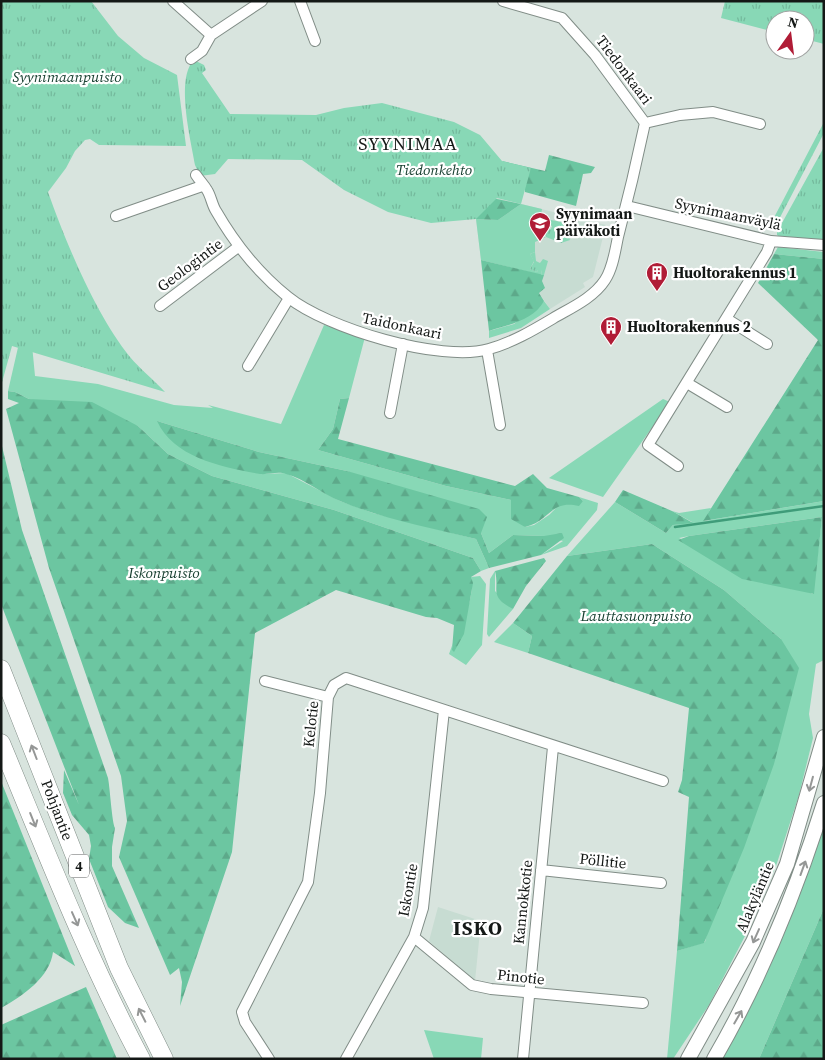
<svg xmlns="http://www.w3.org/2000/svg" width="825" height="1060" viewBox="0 0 825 1060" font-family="'Source Serif 4',serif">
	<defs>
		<pattern id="forest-firs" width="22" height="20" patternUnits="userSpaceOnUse" patternTransform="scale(1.25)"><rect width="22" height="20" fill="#6cc6a1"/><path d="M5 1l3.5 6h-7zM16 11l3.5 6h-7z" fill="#5da98a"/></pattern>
		<pattern id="park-tufts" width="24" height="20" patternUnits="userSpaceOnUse" patternTransform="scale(1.25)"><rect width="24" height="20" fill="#88d8b6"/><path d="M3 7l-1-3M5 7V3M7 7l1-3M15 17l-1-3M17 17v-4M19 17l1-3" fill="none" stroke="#74b99c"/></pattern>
	</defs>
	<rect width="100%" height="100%" fill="#d8e4de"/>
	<path fill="#c7dcd2" d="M497,198L606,225L593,277L583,283L585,287L550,309L539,293L543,275L481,260L476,219Z
		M438,907L481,921L475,981L429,941Z"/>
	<path fill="#88d8b6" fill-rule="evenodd" d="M18,199L35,376L98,384L174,405L213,408L208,405L281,424L324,325L365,337L349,398L340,399L333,429L318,450L446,486L511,500L525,527L534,525L549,515L559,505L583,501L579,497L598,503L597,510L567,546L541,555L563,541L544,536L513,535L489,553L481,533L347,471L259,452L157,421L262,474L286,473L340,501L373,513L476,539L489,568L481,571L473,558L334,510L212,476L168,454L138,426L29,399L15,392L8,391L22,330Z
		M521,204L542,209L537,237H546L535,242V252L530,254L534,261L530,269L537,272L538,270H542L541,275L481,260L476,219L498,220Z
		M778,247L824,252V259L774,254Z
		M544,301L550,309L521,328L489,338V331L514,324Z
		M663,399L670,402L603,497L549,478Z
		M824,501V660L816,664L809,714L813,738L799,795L776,866L745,936L709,1005L673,1059H667L677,951L705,942L781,639L724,590L652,544L567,556L615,502L666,533L673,525L692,522L672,511L679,513L711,508L704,521ZM822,517L813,594L679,538L689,536Z
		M495,571V591L513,609L489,637L487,634L490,579Z
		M480,576L486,584L482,645L466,665L449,654L453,643L452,650C459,630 476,597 471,577Z
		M513,623L532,636L528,653L494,642Z
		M824,822V908L759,1059H722C766,982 799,906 824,822Z
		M424,1030L483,1038L481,1059H434Z"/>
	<path fill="url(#forest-firs)" d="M549,155L595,167L591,173L583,174L576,206L525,192V181L502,161L545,171Z
		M473,194L521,204L498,220L476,219Z
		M774,254L824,259V501L703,521L818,340L758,283Z
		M481,260L544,275L542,281L545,288L539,293L544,301C534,320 508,325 489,331Z
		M8,391L15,392L29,399L92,402L138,426L168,454L212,476L334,510L473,558L481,571L471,577L473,583L464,634L454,652L452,650L454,625L437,618L426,617L336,590L255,633L232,852L180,1006L182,982L179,968L170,975L119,857L127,821L121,776L49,568L6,409L19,403L8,399Z
		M349,398L338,439L515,486L533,474L547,488L579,497L583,501L579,506C550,499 551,521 525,527L511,519V500L446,486L318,450L333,429L340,399Z
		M157,421L259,452L347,471L479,509L487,517L481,533L489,553L513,535L544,536L562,533L564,538L541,555L489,568L476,539C431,528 383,519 340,501C322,494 305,479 286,474C278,471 268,475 260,474C222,467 174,458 157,421Z
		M1,442L22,530L108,778C110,788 112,823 115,828L112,847V866L139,928L125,923L108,907L89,859L91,846L89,835L72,815L63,793L64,770L79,805L1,604Z
		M623,490L672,511L693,523L673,525L666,533L615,502Z
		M822,517L814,594L742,579L678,540L689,536Z
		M652,544L724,590L781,639L799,668L774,764L744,848L704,943L677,951L689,797L678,792L682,780L689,708L528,653L532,636L513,623L567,556Z
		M544,558L546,561L526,586L513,609C488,596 500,591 495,571Z
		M1,781L75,966L53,952C50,977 23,996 1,1008Z
		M824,908V1059H759Z
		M86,987L117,1059H1V1025Z"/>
	<path fill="url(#park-tufts)" d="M1,1H91L118,36L144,58L177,75L186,146L99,145L90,139L85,140L75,151L66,168L48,192C66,243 96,315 130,357C140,369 154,380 165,392L12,346L1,386Z
		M725,1H824V44L805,39V20H775V32L721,18Z
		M194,60L204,65L206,70L202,73L230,114L316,115L344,108L382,103L454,122L480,135L502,161L531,168L521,204L497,198L476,219L431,223L388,212L344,190L302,160L228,159L215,174L200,176L195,165C191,141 175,78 194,60Z
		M824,122V133L775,227L768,229Z
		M824,147V240L780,237L777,235V232Z
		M548,217L551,220L562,222L570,240L561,243L546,237L544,231L551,229L552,226L546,223L545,227L542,228L541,225L543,223L542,220Z
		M535,252L536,261L540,263L543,259L548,261L544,275H541L542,270H538L537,272L530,269L534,262L530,254Z"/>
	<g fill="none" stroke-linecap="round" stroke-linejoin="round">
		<path stroke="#3f9c79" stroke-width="2.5" d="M675,527L824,506"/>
		<g stroke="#818d87" stroke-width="12">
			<path id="minor" d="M173,1L211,35
				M300,1L315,41
				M191,59L202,51L211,35L262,1
				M645,123L680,115L713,112L760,124
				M196,175C200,181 204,185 207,190C211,196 212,205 216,211C235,244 258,273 288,297C326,328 441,363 489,349C514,342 535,329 557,316C573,307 594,297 605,280C613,268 615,251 618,237C628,199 637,161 645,123L595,55L562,18L503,1
				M627,206L771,241L824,245
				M116,216L202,186
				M160,306L238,247
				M727,319L767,344
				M487,350L500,425
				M248,366L289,298
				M687,383L727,407
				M390,413L403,344
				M678,466L648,445L767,252L771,241
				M265,681L328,697
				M541,870L661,883
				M414,937L472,985L491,989L643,1003
				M269,1059L245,1022L242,1012L308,882L320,793L328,697L334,685L346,678L663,781
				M346,1059L414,937L423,908L444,710
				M523,1059L553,747"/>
		</g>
		<g stroke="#818d87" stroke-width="16">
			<path id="secondary" d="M688,1059L753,942L787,864L824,737
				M714,1059C761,978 796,892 824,803"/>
		</g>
		<g stroke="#818d87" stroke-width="19">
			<path id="motorway" d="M1,669L119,968L164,1059
				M1,743C45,849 87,957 141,1059"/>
		</g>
		<use href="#minor" stroke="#fff" stroke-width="10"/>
		<use href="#secondary" stroke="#fff" stroke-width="14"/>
		<use href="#motorway" stroke="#fff" stroke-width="18"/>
	</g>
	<defs><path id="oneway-shaft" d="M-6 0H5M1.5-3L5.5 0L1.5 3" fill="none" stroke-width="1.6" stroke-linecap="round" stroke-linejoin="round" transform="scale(1.25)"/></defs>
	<g stroke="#959796">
		<use href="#oneway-shaft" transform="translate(34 752) rotate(-111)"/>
		<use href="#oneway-shaft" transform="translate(811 784) rotate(105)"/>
		<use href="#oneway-shaft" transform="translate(33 820) rotate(68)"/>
		<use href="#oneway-shaft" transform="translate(803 868) rotate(-70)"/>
		<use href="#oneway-shaft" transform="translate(75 919) rotate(66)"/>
		<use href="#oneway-shaft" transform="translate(756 936) rotate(114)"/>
		<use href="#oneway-shaft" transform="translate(142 1015) rotate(-117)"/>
		<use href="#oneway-shaft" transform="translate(738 1017) rotate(-60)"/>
	</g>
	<defs>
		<g id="school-pin" transform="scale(1.125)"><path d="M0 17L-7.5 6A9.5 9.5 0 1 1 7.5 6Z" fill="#b01c36" stroke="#fff"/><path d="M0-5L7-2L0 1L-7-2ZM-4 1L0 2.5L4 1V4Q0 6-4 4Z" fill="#fff"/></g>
		<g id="building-pin" transform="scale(1.125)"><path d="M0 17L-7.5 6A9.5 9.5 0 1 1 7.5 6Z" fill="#b01c36" stroke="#fff"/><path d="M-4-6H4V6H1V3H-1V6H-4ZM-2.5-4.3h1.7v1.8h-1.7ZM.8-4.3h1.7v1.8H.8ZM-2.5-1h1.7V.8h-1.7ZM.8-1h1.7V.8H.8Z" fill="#fff"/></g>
	</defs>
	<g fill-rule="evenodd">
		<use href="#school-pin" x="540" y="223"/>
		<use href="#building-pin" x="657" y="273"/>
		<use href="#building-pin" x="611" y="327"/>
	</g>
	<g text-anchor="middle" stroke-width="4.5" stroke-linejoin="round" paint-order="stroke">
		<rect fill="#fff" stroke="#5a5d5c" stroke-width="1" x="69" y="854.5" width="20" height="23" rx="4"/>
		<g font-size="14" font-weight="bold" fill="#141816">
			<text x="79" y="871">4</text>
		</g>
		<g font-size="15" fill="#141816" stroke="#fff">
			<text transform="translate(624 70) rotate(53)" y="5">Tiedonkaari</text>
			<text transform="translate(728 214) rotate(12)" y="5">Syynimaanväylä</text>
			<text transform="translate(190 265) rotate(-37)" y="5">Geologintie</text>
			<text transform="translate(402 326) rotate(12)" y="5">Taidonkaari</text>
			<text transform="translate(311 724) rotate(-84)" y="5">Kelotie</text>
			<text transform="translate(57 810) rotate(69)" y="5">Pohjantie</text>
			<text transform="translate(603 861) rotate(6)" y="5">Pöllitie</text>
			<text transform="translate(408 890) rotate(-80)" y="5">Iskontie</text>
			<text transform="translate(755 897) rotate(-67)" y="5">Alakyläntie</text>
			<text transform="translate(523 902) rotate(-84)" y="5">Kannokkotie</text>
			<text transform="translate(521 977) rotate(6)" y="5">Pinotie</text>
		</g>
		<g font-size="15" font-style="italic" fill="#194132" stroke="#fff">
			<text x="67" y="82">Syynimaanpuisto</text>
			<text x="434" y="175">Tiedonkehto</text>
			<text x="164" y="578">Iskonpuisto</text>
			<text x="636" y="621">Lauttasuonpuisto</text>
		</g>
		<g font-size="15" font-weight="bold" fill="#141816" stroke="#fff" text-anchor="start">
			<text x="556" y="219">Syynimaan<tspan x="556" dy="17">päiväkoti</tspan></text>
			<text x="673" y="278">Huoltorakennus 1</text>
			<text x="627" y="332">Huoltorakennus 2</text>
		</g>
		<g font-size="18" letter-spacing="1" fill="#141816" stroke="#fff">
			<text x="408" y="150">SYYNIMAA</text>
		</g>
		<g font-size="20" font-weight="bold" letter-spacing="1" fill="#141816" stroke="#fff">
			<text x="478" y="935">ISKO</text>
		</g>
	</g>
	<rect width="825" height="1060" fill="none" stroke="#141816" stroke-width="5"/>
	<g transform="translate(790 35) rotate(14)"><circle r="24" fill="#ffffff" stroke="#a1a3a2"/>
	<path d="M0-4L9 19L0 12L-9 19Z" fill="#b01c36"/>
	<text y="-8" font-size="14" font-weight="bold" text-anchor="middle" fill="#141816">N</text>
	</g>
</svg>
